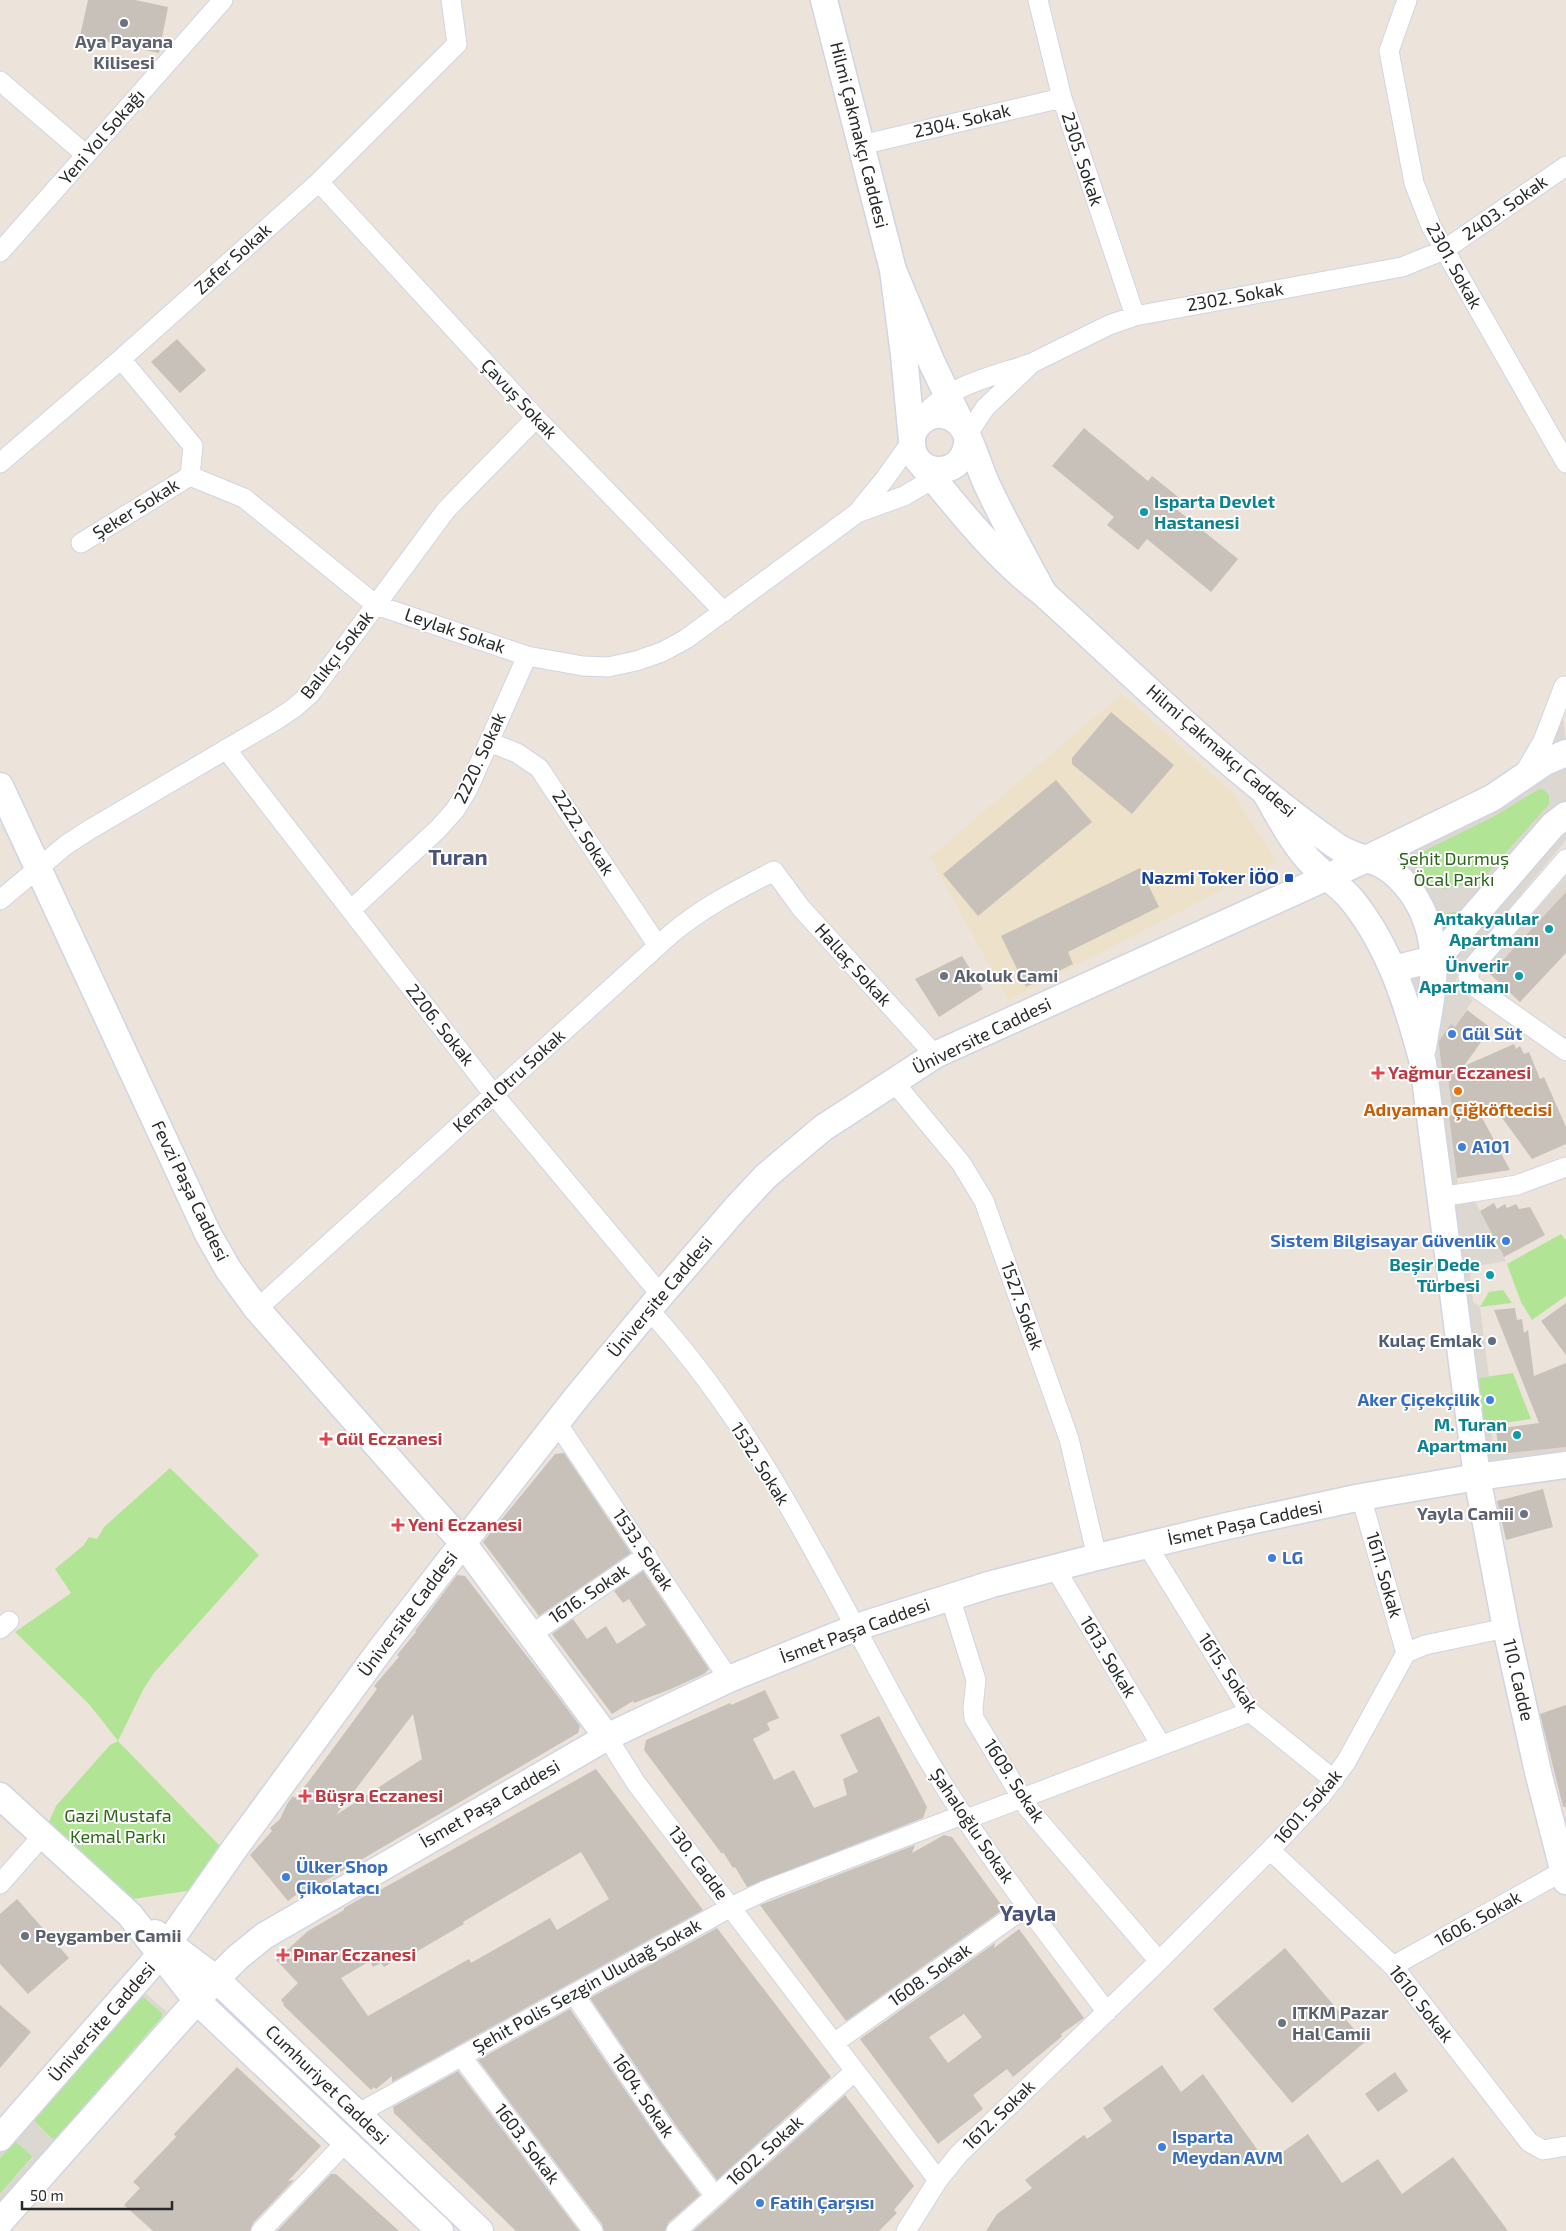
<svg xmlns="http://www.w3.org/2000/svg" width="1566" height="2231" viewBox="0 0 1566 2231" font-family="'Exo 2',sans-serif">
	<rect width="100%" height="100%" fill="#ece4da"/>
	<path fill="#eee1c9" d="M1122,694L1232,792L1277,862L1008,1000L930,857Z"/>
	<path fill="#b2e495" d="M1560,766L1566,803L1442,934L1397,857Z
		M1561,1234L1566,1240V1296L1532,1320L1521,1302L1507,1264Z
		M1503,1290L1512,1303L1480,1307L1489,1292Z
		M1513,1373L1531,1419L1483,1426L1477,1378Z
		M170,1468L259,1555L153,1674L143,1690L118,1741L220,1846L193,1890L120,1901L43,1835L56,1806L110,1745L118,1741L89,1704L15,1632L71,1593L55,1569L84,1545L89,1537L97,1539L104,1527Z
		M143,1996L162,2013V2017L56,2138H51L33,2120L138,1997Z
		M15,2141L33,2156L0,2194V2158Z"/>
	<path fill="#dcd7d1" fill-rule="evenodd" d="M1562,712L1566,741L1550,745Z
		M1566,763V803L1466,911L1436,914L1396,861L1397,857ZM1539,789L1544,790L1549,795V804L1487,874L1466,885L1444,889L1434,885L1424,874L1419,859L1424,851L1493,817Z
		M1566,827V840L1461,967L1454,986L1473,1000L1455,1027L1443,1037L1440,1054L1443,1079L1448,1078L1453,1115L1449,1116L1458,1185L1452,1186L1436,1053L1447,976L1455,957Z
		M1566,876V892L1493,971L1487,966Z
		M1419,975L1421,979V1010L1408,979Z
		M1475,1201L1506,1261L1471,1267L1470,1272L1473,1302L1480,1307L1489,1377L1477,1378L1454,1203Z
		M1490,1425L1493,1441L1497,1440L1499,1454L1566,1447V1456L1488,1465L1483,1426Z
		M143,1991L167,2012L162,2017V2013L144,1996L138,1997Z
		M33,2115V2120L50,2138H56L0,2201V2194L33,2157L15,2141L0,2158V2152Z"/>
	<path fill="#c7c1ba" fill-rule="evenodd" d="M88,0H135L168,7L159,53L80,36Z
		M177,339L206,370L180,393L151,362Z
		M1084,428L1148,481L1152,476L1182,500L1175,508L1238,559L1211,592L1147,539L1138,550L1107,525L1114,517L1052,466Z
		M1111,712L1174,765L1132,814L1072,764V758Z
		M1056,780L1092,822L978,916L943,874Z
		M1140,868L1159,907L1068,952L1073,964L1026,987L1001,936Z
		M1566,892V953L1520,1002L1490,974Z
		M962,956L983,989L939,1017L915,979Z
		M1467,1010L1491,1028L1464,1066L1514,1044L1516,1049L1520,1046L1524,1054L1529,1052L1540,1079L1544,1077L1566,1127V1144L1532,1159L1492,1104L1479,1112L1510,1170L1457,1178L1449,1116L1453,1115L1448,1078L1443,1079L1439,1045V1041L1451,1024L1455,1027Z
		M1494,1203L1497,1209L1505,1204L1507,1208L1516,1204L1519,1209L1530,1207L1545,1235L1504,1257L1480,1211Z
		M1566,1303V1355L1541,1321Z
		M1515,1308L1517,1320L1522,1319L1524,1333L1528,1330L1534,1376L1566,1363V1447L1499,1454L1496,1429L1539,1423L1494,1310Z
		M564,1453L631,1553L539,1616L483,1542L555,1454Z
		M1543,1489L1553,1527L1506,1540L1497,1501Z
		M643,1571L709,1669L704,1674L671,1689L634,1703L633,1701L612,1714L552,1634L573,1619L587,1639L606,1626L617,1644L646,1625L629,1599L623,1603L614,1591Z
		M457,1575L465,1576L550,1686L580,1726L578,1733L318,1885L316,1883L305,1891L304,1889L288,1901L250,1855L272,1831L270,1828L280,1819L287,1804L293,1796L295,1798L309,1781L377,1689L374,1686L399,1657L397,1655L416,1632L415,1631ZM413,1714L422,1759L336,1815Z
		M765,1690L779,1718L767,1723L770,1730L753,1739L774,1780L794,1770L814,1808L847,1795L843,1779L858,1772L840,1735L879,1716L927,1807L923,1818L747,1887L735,1867L733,1868L723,1852L722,1854L644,1750L646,1740L730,1703L731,1705Z
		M1566,1705V1807H1563L1540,1714Z
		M596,1769L703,1910L392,2082V2076L376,2089L374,2087L371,2090L283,2005L284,2004L281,2000L298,1983L276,1960L308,1931L344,1910V1908L379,1888L380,1890ZM581,1852L609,1899L557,1930L550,1918L471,1963L469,1959L368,2016L341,1978L370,1961L373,1967L381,1963L384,1967L414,1950L416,1952L464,1924L463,1922Z
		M944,1835L952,1837L1002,1906L1001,1911L846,2021L760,1905L915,1845L912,1853Z
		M17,1899L69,1958L28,1994L0,1964V1914Z
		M717,1928L831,2077L717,2180L677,2127L590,1998Z
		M1019,1929L1084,2018L1061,2034L1062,2036L1054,2043L1013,2077L1007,2069L973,2095L983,2109L938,2144L860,2039L995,1943L994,1948ZM964,2014L982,2037L948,2063L929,2037Z
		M1285,1948L1365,2042L1292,2103L1213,2009Z
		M0,2005L31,2032L0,2068Z
		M570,2009L659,2140L700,2195L668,2223L665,2231H604L602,2224L478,2060Z
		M1162,2065L1181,2092L1203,2074L1267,2163L1308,2134L1342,2183L1378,2159L1402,2194L1453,2157L1508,2231H986L997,2214L1032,2188L1025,2180L1084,2135L1087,2139L1112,2121L1103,2108Z
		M237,2067L321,2146L288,2181L294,2180L253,2223L250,2231H153L124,2205L140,2188L133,2182L176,2137L174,2134Z
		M458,2071L579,2231H516L394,2113L393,2107Z
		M1395,2072L1408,2091L1378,2112L1365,2094Z
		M845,2095L914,2186L894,2210L897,2213L879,2231H693Z
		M331,2174H336L399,2231H277Z"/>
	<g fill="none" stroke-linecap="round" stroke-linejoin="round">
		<g stroke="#d0d4e3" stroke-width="21">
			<path id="street" d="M1038,0L1062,98L1135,316
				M1407,0L1389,51L1414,183L1431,226L1566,463
				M0,81L86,155
				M861,145L1062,98
				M319,182L536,418L724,612
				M0,252L223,0
				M121,359L193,446L190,476L244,498L376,605L527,656L583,666L608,667L636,661L662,652L686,639L857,513
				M1032,363L1109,325L1135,316L1402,267L1444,250L1566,166
				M919,422C941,386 995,376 1032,363L985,408L967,435
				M912,441L884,480L857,513L904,496L943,473
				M0,463L121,359L319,182L457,44L451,0
				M81,543L190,476
				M489,742L517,753L539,768L658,946
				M226,749L494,1095L661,1295
				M1525,772L1543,741L1564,686L1566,697
				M1566,859L1470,970L1468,977L1472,985L1566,1051
				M0,900L66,845L89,830L276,720L294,708L310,694L446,510L536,418
				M351,910L438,829L455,810L468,789L527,656
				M893,1081L961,1163L984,1201L1069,1439L1097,1557
				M1440,1197L1517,1185L1566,1167
				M257,1309L671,934C703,907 737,890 774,871L801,908L935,1055
				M649,1310C764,1435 834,1593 916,1739C971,1836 1039,1923 1107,2012
				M557,1423L729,1679
				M1361,1497L1406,1653
				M1147,1545L1250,1712L1334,1780
				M1055,1568L1161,1745
				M950,1597L976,1680L973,1708L974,1718L1027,1807L1159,1961
				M0,1629L9,1621
				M532,1634L647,1555
				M607,1737L636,1783L938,2180
				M964,1820L1250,1712
				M1270,1850L1393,1966L1529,2142L1543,2150L1566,2146
				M0,1884L43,1835
				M1393,1966L1563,1871
				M574,1994L668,2134L715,2196
				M834,2043L1026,1907
				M461,2056L593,2231
				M357,2114L731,1907L766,1890L962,1815
				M261,2231L346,2142
				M676,2231L855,2071
				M906,2231L938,2180L959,2154L1159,1961L1270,1850L1321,1796L1346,1762L1406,1653L1425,1645L1506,1628"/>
		</g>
		<g stroke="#d0d4e3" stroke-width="29">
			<path id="secondary" d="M824,0L893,270
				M912,441L904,355L893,270L932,363L963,427
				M917,459C957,507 994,556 1044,594C1025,559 1006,525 989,489C980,473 971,435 959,423C950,414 936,412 925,419C917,424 912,432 912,441C911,481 971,480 967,435
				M1044,594C1139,680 1231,772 1335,845C1349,856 1365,857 1380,864C1394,870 1410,888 1417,901C1445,949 1431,996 1423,1048
				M0,786L208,1234L228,1269L257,1309L463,1543L607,1737
				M1266,794C1279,816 1291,840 1307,858C1321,874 1339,884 1352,900C1390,947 1408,1006 1423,1063L1477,1477L1506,1628L1538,1772L1566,1881
				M1393,969L1426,961L1447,947L1553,825L1566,815
				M0,1796L130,1915L197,2001L440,2231
				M155,1933L216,1979L480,2231
				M0,2138L160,1955L235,1848L381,1649L463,1543L576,1398L661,1295L736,1208L766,1176L823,1128L935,1055L1358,863L1492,798L1545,762L1566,753
				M0,2222L216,1979L238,1957L264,1936L607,1737L729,1679L857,1627L992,1584L1097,1557L1227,1526L1361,1497L1477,1477L1566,1465"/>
		</g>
		<use href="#street" stroke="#fff" stroke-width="19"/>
		<use href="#secondary" stroke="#fff" stroke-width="26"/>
	</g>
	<g fill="#6b7280" stroke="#fff" stroke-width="2">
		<circle cx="124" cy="23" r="5"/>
		<circle cx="944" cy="976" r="5"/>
		<circle cx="1524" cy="1514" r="5"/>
		<circle cx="25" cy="1936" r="5"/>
		<circle cx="1282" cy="2023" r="5"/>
	</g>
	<g fill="#0f9aa8" stroke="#fff" stroke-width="2">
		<circle cx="1144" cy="512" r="5"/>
		<circle cx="1549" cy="929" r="5"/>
		<circle cx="1519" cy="976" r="5"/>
		<circle cx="1490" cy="1275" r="5"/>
		<circle cx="1517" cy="1435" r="5"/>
	</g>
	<rect fill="#1a4fb4" stroke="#fff" stroke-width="2" x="1284" y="873" width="10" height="10" rx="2.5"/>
	<g fill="#3f7fe0" stroke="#fff" stroke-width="2">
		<circle cx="1452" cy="1034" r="5"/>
		<circle cx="1462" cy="1147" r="5"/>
		<circle cx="1506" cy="1241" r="5"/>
		<circle cx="1490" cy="1400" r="5"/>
		<circle cx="1272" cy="1558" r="5"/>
		<circle cx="286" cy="1877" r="5"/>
		<circle cx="1162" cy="2147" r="5"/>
		<circle cx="760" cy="2203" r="5"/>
	</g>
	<g fill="#e0444e" stroke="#fff" stroke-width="2">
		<path d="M1375.5 1065.5h5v5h5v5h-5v5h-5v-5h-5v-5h5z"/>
		<path d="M323.5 1431.5h5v5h5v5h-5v5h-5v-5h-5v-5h5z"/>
		<path d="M395.5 1517.5h5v5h5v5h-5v5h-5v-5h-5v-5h5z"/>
		<path d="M302.5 1788.5h5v5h5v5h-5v5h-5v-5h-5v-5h5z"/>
		<path d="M280.5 1947.5h5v5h5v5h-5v5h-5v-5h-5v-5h5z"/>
	</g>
	<circle fill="#e8710a" stroke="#fff" stroke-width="2" cx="1458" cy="1091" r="5"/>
	<circle fill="#5c6f8a" stroke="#fff" stroke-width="2" cx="1492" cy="1341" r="5"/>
	<g text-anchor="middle" stroke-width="4" stroke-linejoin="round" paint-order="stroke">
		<g font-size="18" font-weight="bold" fill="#5b616d" stroke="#fff" text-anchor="start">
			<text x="124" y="48" text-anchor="middle">Aya Payana<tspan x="124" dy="21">Kilisesi</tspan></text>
			<text x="954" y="982">Akoluk Cami</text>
			<text x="1514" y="1520" text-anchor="end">Yayla Camii</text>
			<text x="35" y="1942">Peygamber Camii</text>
			<text x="1292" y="2019">ITKM Pazar<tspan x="1292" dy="21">Hal Camii</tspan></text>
		</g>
		<g font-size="18" fill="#292929" stroke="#fff">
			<text transform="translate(962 121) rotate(-13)" y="6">2304. Sokak</text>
			<text transform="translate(859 135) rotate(76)" y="6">Hilmi Çakmakçı Caddesi</text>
			<text transform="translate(102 137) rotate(-49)" y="6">Yeni Yol Sokağı</text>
			<text transform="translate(1082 159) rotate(72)" y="6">2305. Sokak</text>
			<text transform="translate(1505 208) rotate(-35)" y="6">2403. Sokak</text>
			<text transform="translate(233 259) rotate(-42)" y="6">Zafer Sokak</text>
			<text transform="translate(1454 266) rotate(61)" y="6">2301. Sokak</text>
			<text transform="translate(1235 297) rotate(-10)" y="6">2302. Sokak</text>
			<text transform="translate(519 399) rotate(47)" y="6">Çavuş Sokak</text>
			<text transform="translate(136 509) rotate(-32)" y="6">Şeker Sokak</text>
			<text transform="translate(455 631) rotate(19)" y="6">Leylak Sokak</text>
			<text transform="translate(337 655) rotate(-52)" y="6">Balıkçı Sokak</text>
			<text transform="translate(1221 751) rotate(41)" y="6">Hilmi Çakmakçı Caddesi</text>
			<text transform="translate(480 758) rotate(-65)" y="6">2220. Sokak</text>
			<text transform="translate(583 833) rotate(57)" y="6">2222. Sokak</text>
			<text transform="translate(853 965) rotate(48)" y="6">Hallaç Sokak</text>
			<text transform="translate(440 1025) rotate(52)" y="6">2206. Sokak</text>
			<text transform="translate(982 1036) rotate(-26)" y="6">Üniversite Caddesi</text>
			<text transform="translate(509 1081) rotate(-42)" y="6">Kemal Otru Sokak</text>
			<text transform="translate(190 1191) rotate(64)" y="6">Fevzi Paşa Caddesi</text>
			<text transform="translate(660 1297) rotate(-50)" y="6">Üniversite Caddesi</text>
			<text transform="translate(1022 1306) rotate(70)" y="6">1527. Sokak</text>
			<text transform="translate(760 1464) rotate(58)" y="6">1532. Sokak</text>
			<text transform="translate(1245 1523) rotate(-12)" y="6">İsmet Paşa Caddesi</text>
			<text transform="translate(643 1550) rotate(56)" y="6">1533. Sokak</text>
			<text transform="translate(1384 1575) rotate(74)" y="6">1611. Sokak</text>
			<text transform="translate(589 1594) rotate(-34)" y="6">1616. Sokak</text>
			<text transform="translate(408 1614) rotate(-53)" y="6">Üniversite Caddesi</text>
			<text transform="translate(855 1631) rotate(-20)" y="6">İsmet Paşa Caddesi</text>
			<text transform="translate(1108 1657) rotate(59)" y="6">1613. Sokak</text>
			<text transform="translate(1228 1673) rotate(56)" y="6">1615. Sokak</text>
			<text transform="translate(1518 1680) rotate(77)" y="6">110. Cadde</text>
			<text transform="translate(1014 1781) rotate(57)" y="6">1609. Sokak</text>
			<text transform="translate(490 1804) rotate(-30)" y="6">İsmet Paşa Caddesi</text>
			<text transform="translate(1308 1807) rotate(-49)" y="6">1601. Sokak</text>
			<text transform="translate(972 1826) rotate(56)" y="6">Şahaloğlu Sokak</text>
			<text transform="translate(698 1863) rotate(53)" y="6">130. Cadde</text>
			<text transform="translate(1478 1919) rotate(-29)" y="6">1606. Sokak</text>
			<text transform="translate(930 1975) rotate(-35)" y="6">1608. Sokak</text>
			<text transform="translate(587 1986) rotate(-29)" y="6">Şehit Polis Sezgin Uludağ Sokak</text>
			<text transform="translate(1421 2004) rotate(52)" y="6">1610. Sokak</text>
			<text transform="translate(102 2022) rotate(-49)" y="6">Üniversite Caddesi</text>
			<text transform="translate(327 2085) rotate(44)" y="6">Cumhuriyet Caddesi</text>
			<text transform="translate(643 2096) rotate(56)" y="6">1604. Sokak</text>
			<text transform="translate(999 2115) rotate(-44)" y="6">1612. Sokak</text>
			<text transform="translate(527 2144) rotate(53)" y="6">1603. Sokak</text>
			<text transform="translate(765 2151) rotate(-42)" y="6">1602. Sokak</text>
		</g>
		<g font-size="18" font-weight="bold" fill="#0d838f" stroke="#fff" text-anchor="end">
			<text x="1154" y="508" text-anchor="start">Isparta Devlet<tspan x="1154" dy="21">Hastanesi</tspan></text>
			<text x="1539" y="925">Antakyalılar<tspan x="1539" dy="21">Apartmanı</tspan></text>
			<text x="1509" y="972">Ünverir<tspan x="1509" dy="21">Apartmanı</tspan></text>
			<text x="1480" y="1271">Beşir Dede<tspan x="1480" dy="21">Türbesi</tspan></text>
			<text x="1507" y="1431">M. Turan<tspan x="1507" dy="21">Apartmanı</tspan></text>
		</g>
		<g font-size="18" fill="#2a6718" stroke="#fff">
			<text x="1454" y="865">Şehit Durmuş<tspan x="1454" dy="21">Öcal Parkı</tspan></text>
			<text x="118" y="1822">Gazi Mustafa<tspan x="118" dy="21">Kemal Parkı</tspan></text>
		</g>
		<g font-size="18" font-weight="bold" fill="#164399" stroke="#fff" text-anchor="end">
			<text x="1279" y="884">Nazmi Toker İÖO</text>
		</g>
		<g font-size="18" font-weight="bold" fill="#366cbe" stroke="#fff" text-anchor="start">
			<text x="1462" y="1040">Gül Süt</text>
			<text x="1472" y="1153">A101</text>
			<text x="1496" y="1247" text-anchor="end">Sistem Bilgisayar Güvenlik</text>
			<text x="1480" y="1406" text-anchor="end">Aker Çiçekçilik</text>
			<text x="1282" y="1564">LG</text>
			<text x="296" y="1873">Ülker Shop<tspan x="296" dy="21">Çikolatacı</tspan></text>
			<text x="1172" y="2143">Isparta<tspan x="1172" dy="21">Meydan AVM</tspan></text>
			<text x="770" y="2209">Fatih Çarşısı</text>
		</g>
		<g font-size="18" font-weight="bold" fill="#be3a42" stroke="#fff" text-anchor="start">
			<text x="1388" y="1079">Yağmur Eczanesi</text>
			<text x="336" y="1445">Gül Eczanesi</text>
			<text x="408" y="1531">Yeni Eczanesi</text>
			<text x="315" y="1802">Büşra Eczanesi</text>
			<text x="293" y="1961">Pınar Eczanesi</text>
		</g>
		<g font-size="18" font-weight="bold" fill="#c56008" stroke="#fff">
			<text x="1458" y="1116">Adıyaman Çiğköftecisi</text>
		</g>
		<g font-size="18" font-weight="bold" fill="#4e5e75" stroke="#fff" text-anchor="end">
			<text x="1482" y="1347">Kulaç Emlak</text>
		</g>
		<g font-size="22" font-weight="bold" fill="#49537a" stroke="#fff">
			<text x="458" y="865">Turan</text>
			<text x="1028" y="1921">Yayla</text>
		</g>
	</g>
	<path d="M22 2201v8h150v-8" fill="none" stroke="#292929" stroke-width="2.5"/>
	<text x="30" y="2201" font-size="15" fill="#292929" stroke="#ffffff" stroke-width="4" paint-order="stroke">50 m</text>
</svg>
